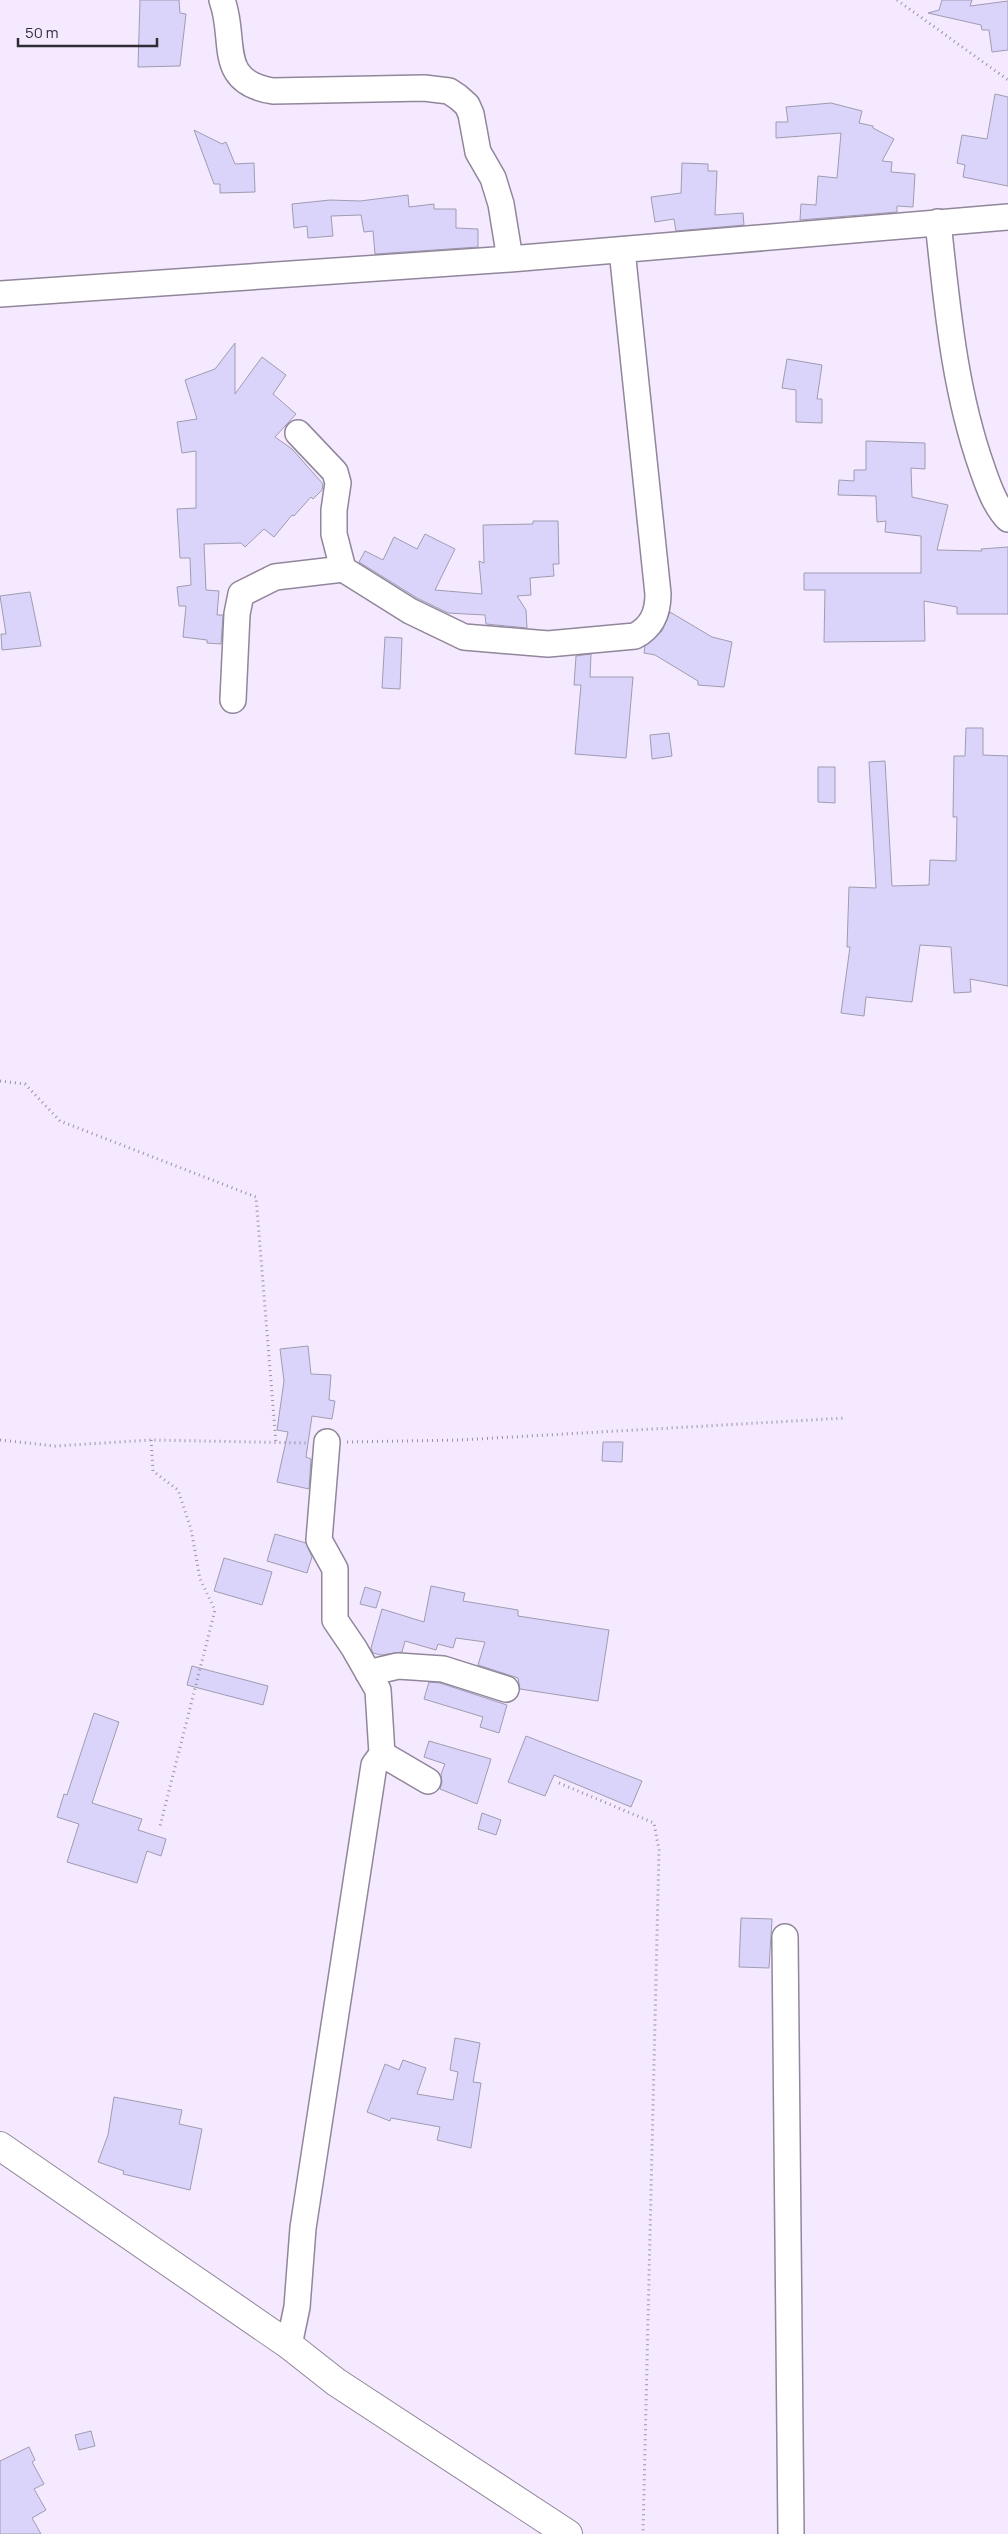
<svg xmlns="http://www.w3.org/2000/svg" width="1008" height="2534" viewBox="0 0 1008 2534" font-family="Manrope,sans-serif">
	<rect width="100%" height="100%" fill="#f4e9ff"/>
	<path fill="#dbd4fa" stroke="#9f9cb1" d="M140,0H179L180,13L186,14L180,66L138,67Z
		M942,0H972L970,6L1008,1V50L992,52L989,30H982L981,25L928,13L939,10Z
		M995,94L1008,97V186L963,177L965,165L957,163L962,135L987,139Z
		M831,103L862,111L859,123L873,126V128L894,139L882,161L892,162L891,172L915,174L913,207L897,206V212L800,220L801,204L816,205L818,176L837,178L841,133L776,138V122H788L786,107Z
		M194,130L222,144L226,142L235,164L254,163L255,192L220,193V184H214Z
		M682,163L708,164V171H717L715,215L743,213L744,225L676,231L674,219L655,222L651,197L681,193Z
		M408,195L409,207L434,204V209H456V228L478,229V247L375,254L373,231L364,232L361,215L331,216L333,236L308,238L307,226L294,228L292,204L330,200L360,201Z
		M235,343V394L262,357L286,375L273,394L296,414L275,437L292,449L323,484L322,490L313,499L311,497L294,516L292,515L274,537L264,529L245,547L241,543L204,544L206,590L219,591L217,615H223L221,644L207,643V640L183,637L186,606H179L177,587L191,585L190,558H180L177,509L196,508V451L182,453L177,422L197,419L185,380L215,369Z
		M787,359L822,365L817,399H822V423L796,422V390L782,388Z
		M866,441L925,443V469L911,468L912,497L948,505L937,550L982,551L981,549L1008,547V614H957V607L924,601L925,641L824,642L825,590H804V573H921V536L885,532L886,521L877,522L876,496L838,495L839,480L854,481V470H866Z
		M533,521H558L559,564H553L554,576L530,578L531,595L517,596L526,610L527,628L486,624L485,615L448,613L417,598L359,562L365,551L383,560L394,537L417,549L425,534L455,549L435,590L482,594L479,561L484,563L483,525L533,524Z
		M30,592L41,646L2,650L1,634H6L0,596Z
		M670,612L712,637L732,642L724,687L698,685V681L655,655L644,653L645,646L662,631Z
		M385,637L402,638L400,689L382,688Z
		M591,654L590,677H633L626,758L575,754L581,685H574L576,656Z
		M966,728H983V755L1008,756V986L970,979L971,992L954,993L951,947L920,945L912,1002L866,997L864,1016L841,1013L850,947H847L849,887L876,888L869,762L885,761L892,886L929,885L930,860L956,861L957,817H953L954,756H965Z
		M669,733L672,756L652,759L650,735Z
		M818,767H835V803L818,802Z
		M308,1346L311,1374L331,1375L329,1400L335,1401L332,1419L312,1416L306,1457L311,1459L309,1489L277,1482L288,1432L277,1430L284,1381L280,1349Z
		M603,1442H623L622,1462L602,1461Z
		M275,1534L306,1543L312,1557L307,1573L267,1561Z
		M224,1558L272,1572L262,1605L214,1591Z
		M431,1586L465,1593L463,1601L518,1610V1616L609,1630L598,1701L520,1689L518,1678L478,1665L485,1642L456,1638L453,1648L438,1644L436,1650L405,1641L402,1652L381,1655L373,1653L371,1648L382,1609L424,1622Z
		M365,1587L381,1592L376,1608L360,1604Z
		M192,1666L268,1686L263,1705L187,1685Z
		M429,1682L440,1683L507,1705L499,1733L480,1727L483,1717L424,1699Z
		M94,1713L119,1722L92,1803L142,1819L138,1830L166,1839L161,1856L147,1851L137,1883L67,1862L79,1824L57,1817L64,1794L67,1795Z
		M526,1736L642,1781L631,1807L554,1775L545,1796L508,1782Z
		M429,1741L491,1759L477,1804L440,1789L442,1782L441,1774L445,1764L424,1757Z
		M482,1813L501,1820L496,1835L478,1829Z
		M741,1918L772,1919L769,1968L739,1967Z
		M455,2038L480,2043L473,2082L481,2083L471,2148L437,2140L440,2127L391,2118L390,2121L367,2112L385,2064L399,2070L403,2060L426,2068L417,2094L453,2100L458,2072L450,2070Z
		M114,2097L182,2110L179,2124L202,2129L190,2190L123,2174L124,2171L98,2162L108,2135Z
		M91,2431L95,2446L79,2450L75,2435Z
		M29,2447L35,2460L32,2462L44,2484L34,2489L46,2510L32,2518L41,2534H0V2461Z"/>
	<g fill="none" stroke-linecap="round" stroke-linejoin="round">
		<g stroke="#91869a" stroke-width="28">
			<path id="minor" d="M222,0C237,40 215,82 273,91L424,88L449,91L458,97L467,105L471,114L478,152L493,178L501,204L510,259
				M938,222C947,305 954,389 982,468C988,485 995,506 1008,519
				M0,294L510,259L1008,217
				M298,433L335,472L338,483L334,510V534L343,569L410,611L464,637L548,644L635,636C652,627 658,613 658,594L622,250
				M233,700L237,614L241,594L275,577L343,569
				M327,1442L319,1540L335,1569V1620L354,1648L378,1690L382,1754
				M368,1673L398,1666L443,1669L506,1689
				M785,1937L791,2534
				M289,2345L297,2307L303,2228L374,1765L382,1754L428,1781"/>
		</g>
		<g stroke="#91869a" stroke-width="30">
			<path id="major" d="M0,2146L289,2345L336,2382L568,2534"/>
		</g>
		<path stroke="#9a92a1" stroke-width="3" stroke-dasharray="1 4" stroke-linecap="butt" d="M897,0L1008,80
			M0,1081L25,1084L60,1121L256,1197L276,1443
			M0,1440L55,1446L151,1440L306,1443
			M151,1440L153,1471L178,1490L191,1529L200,1579L215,1610L160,1826
			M347,1442L459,1440L846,1418
			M559,1783L654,1823L659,1850L643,2534"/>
		<use href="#minor" stroke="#fff" stroke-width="25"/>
		<use href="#major" stroke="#fff" stroke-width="28"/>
	</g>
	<path d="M18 38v8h139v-8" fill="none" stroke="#302c34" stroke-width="2.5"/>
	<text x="25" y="38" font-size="15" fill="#302c34" stroke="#f4e9ff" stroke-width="4" paint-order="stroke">50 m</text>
</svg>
